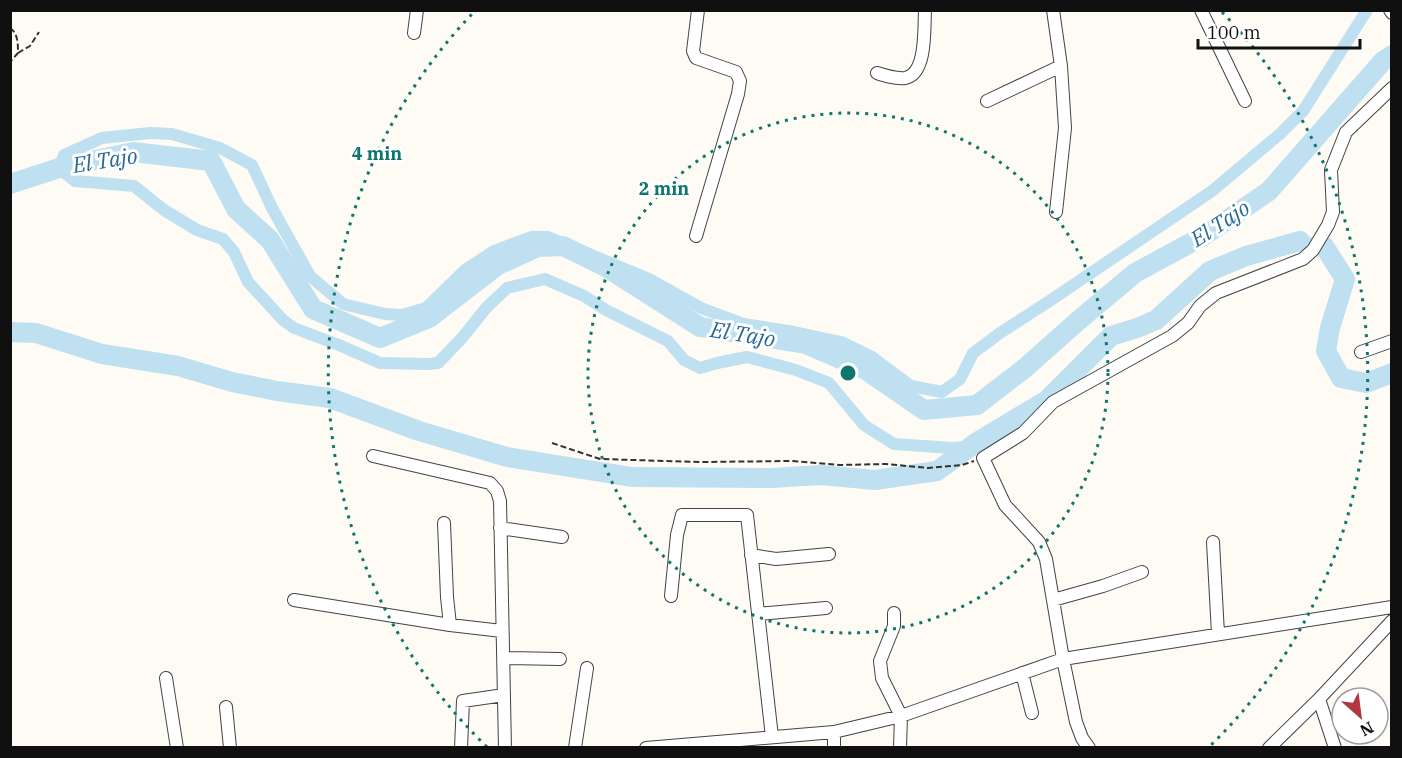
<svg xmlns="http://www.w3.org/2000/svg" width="1402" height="758" viewBox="0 0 1402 758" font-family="'IBM Plex Serif',serif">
	<rect width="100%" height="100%" fill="#fefbf5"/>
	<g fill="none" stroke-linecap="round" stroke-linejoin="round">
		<path stroke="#bee0f0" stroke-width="12" d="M1300,241L1324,246
			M970,447L952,448L894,444L864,425L829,383L796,370L747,357L717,363L700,368L684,360L668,341L606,310L584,296L545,279L507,288L486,308L462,338L438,363L428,364L380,363L339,345L294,328L283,320L248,282L234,252L223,239L197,230L164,210L134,186L75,181L59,168L64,155L102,138L150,133L172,134L220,148L252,165L272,208L310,276L343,304L385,314L402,315L426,308L465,270L494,251L531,237H548L649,279L701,308L744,324L794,332L841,342L872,357L911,386L942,392L960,379L973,353L1000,333L1051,300L1212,191L1281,133L1303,111L1367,10"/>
		<path stroke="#bee0f0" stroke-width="20" d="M10,184L59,168L133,152L211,161L236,209L270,240L313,309L380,338L429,318L498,265L538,247L563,246L606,267L700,327L806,344L866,370L924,410L977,405L1025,368L1079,320L1135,273L1205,235L1269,191L1383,61L1392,55
			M1324,246L1345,279L1330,328L1326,351L1341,378L1366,383L1392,373
			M10,332L36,333L102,354L178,366L232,382L277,391L330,398L419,431L507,457L632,477L771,478L821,475L875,480L937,471L977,442L1047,400L1111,336L1137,328L1156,320L1210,271L1246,256L1300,241"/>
		<g stroke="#434343" stroke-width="14">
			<path id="street" d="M1053,10L1061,66L1065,128L1056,212
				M1201,10L1245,101
				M1390,10L1392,13
				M414,33L417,10
				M877,73C886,76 895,79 905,78C927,74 924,29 925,10
				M987,101L1061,66
				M696,236L738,94L740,81L736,72L696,58L693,51L698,10
				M1361,352L1392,341
				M373,456L490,483L497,491L500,501L505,748
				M444,523L447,597L450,625
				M500,528L562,537
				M1213,542L1218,634
				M751,555L776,559L829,554
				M671,596L677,535L682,515H747L772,737
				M294,600L450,625L502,631
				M1053,600L1103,586L1142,572
				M894,613V626L880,661L882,678L901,716L900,748
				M758,614L826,608
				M503,658L560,659
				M1022,673L1032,713
				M166,678L177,748
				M1319,699L1335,748
				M226,707L230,748
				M834,732V748
				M461,748L463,701L504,695
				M575,748L587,668
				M646,748L834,732L901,716L1063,659L1392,607
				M1089,748L1082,738L1076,722L1063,659L1046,559L1039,542L1005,505L983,458L1023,433L1053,402L1172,336L1188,323L1200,306L1216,293L1303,259L1313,250L1328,225L1333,212L1331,170L1346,132L1392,88
				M1269,748L1319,699L1392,621"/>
		</g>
		<path stroke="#323232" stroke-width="2" stroke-dasharray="6 3" stroke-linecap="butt" d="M10,28C18,33 18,44 18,53L10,62
			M18,53L30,46L39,32
			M552,443L600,459L700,462L791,461L839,465L886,464L928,468L962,465L974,461"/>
		<use href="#street" stroke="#fff" stroke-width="12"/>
	</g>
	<g fill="none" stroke="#0f766e" stroke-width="3" stroke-dasharray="3 6">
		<circle cx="848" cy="373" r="260"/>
		<path d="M487 747A520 520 0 0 1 474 12M1222 12A520 520 0 0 1 1209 747"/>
	</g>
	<g text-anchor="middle" stroke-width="6" stroke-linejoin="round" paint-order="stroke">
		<g font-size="22" font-style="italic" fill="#266a95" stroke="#fff">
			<text transform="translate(105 160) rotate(-9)" y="8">El Tajo</text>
			<text transform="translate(1220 223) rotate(-33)" y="8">El Tajo</text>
			<text transform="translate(743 334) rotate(9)" y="8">El Tajo</text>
		</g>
	</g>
	<circle cx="848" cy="373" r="9" fill="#0f766e" stroke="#fff" stroke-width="3"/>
	<g font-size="18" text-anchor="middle" font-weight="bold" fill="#0f766e" stroke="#fff" stroke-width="6" stroke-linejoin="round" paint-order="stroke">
		<text x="377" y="160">4 min</text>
		<text x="664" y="195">2 min</text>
	</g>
	<rect width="1402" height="758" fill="none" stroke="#101010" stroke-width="24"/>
	<g transform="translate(1360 716) rotate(152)"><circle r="28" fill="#ffffff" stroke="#9f9f9f" stroke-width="1.5"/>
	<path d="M0-4.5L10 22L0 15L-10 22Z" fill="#b23743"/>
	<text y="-9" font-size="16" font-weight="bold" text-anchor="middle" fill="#101010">N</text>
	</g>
	<path d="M1198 39v9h162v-9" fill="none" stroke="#101010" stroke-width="3"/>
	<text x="1207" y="39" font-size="18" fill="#101010" stroke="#ffffff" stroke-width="4.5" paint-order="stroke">100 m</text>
</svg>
